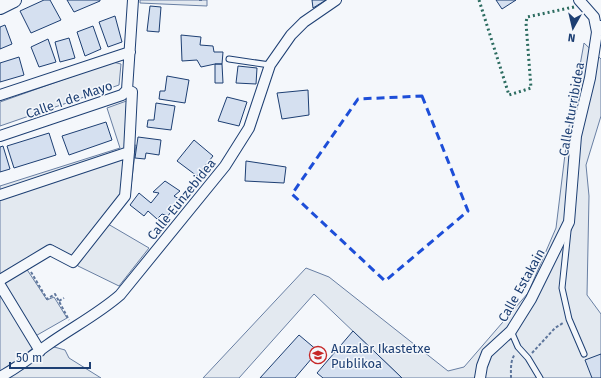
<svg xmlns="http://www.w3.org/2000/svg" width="601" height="378" viewBox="0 0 601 378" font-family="'Fira Sans',sans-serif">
	<rect width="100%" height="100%" fill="#f4f7fb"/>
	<path fill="#e3e9f0" stroke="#687fa3" d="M140,0H207V6L140,3Z
		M584,43L601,59V116L586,165L589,196L587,295L601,314V378H402L314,294L239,378H203L306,268L329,277L448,371L464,367L528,293L556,228L567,138Z
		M113,62L121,64L119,85L0,126V102Z
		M132,99L128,147L136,145L130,195L108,224L149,248L119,286L78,266L70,255L50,244L0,275V186L120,148L107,108Z
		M24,265L47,300L54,297L67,318L32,338L0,285Z
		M0,293L33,348L10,367L0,371Z
		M47,345L65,350L69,358L101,378H0Z"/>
	<path fill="#d5e0f0" stroke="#1d3f73" d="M44,0H50L61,20L31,33L20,11Z
		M67,0H100V1L74,12Z
		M312,0H326L313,8Z
		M496,0H516L502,9Z
		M150,6L161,7L159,32L147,31Z
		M115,16L122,42L108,47L99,22Z
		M5,25L12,44L0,49V27Z
		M93,26L101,49L85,56L77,32Z
		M181,35L201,37L200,45L213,46L214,52H223L222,64H215L201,67L197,60L182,61Z
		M69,38L75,58L60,62L55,42Z
		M48,39L56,62L39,67L31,47Z
		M19,57L24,75L0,82V63Z
		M215,64H222L223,83H215Z
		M238,66L257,68L256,84L236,83Z
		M167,76L189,80L185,103L159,99L160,91H165Z
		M308,90L309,115L282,119L277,93Z
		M227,97L247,102L239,126L218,121Z
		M156,103L175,106L171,130L147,127L148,120H154Z
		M106,122L112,140L69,155L62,136Z
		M49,133L56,155L14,168L7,146Z
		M138,137L161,140L159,155L146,153L145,159L135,158Z
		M194,140L213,156L197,176L177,161Z
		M3,146L10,169L0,172V147Z
		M246,161L286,167L284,183L245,181Z
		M165,181L180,191L174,196L179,199L168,216L162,214L157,219L148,211L144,216L130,205L139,193L151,203L159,193L153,192Z
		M353,331L402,378H323L317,373Z
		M299,335L318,351L295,378H260Z
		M601,354V378H592L585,360Z"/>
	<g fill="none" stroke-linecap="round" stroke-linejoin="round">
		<g stroke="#1d3f73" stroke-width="7">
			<path id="lane" d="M229,59L270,65
				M568,231L562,288L569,319L584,354
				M511,331L518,347L528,358L540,378"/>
		</g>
		<g stroke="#1d3f73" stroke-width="12">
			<path id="street" d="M579,0L594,17L597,32
				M0,95L130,52
				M0,136L122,95L127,90L133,0
				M0,195L129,152
				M0,280L50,250L73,262L125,196L129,152L132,92L127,90
				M0,285L40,351
				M0,377C17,368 31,357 46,346C71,328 97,315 120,295L225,166L249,128L270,65L291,35L304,22L336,0
				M480,378L482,366L487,353L511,331L531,299L569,222L576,136L590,78L597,32L601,26"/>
		</g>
		<g stroke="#1d3f73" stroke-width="16">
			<path id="secondary" d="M0,7L14,0"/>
		</g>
		<path stroke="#5e769c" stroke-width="2" stroke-dasharray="3 2" stroke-linecap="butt" d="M199,0H202
			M31,272L47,299L55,294L69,320
			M59,301L64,298
			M532,353L555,328L563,323
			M511,378C511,370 510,361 515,354"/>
		<use href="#lane" stroke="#f4f7fb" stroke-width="5"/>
		<use href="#street" stroke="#f4f7fb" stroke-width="10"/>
		<use href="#secondary" stroke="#f4f7fb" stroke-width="14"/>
		<path stroke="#2c6c60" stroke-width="3" stroke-dasharray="2 3" stroke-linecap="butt" d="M479,0L509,95L531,88L526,23L527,17L574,7"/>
	</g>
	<path fill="none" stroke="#1d4ed8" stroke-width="3" stroke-dasharray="8 5" stroke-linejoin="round" d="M422,96L468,211L385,281L292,194L358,99Z"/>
	<defs>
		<g id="school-ring" transform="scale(0.9)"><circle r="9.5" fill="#f4f7fb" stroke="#c62828" stroke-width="1.5"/><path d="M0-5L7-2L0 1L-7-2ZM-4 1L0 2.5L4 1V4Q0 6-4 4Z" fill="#c62828"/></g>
	</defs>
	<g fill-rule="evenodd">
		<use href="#school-ring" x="318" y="355"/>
	</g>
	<g text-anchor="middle" stroke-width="3" stroke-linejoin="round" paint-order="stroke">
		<g font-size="13" fill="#1d3f73" stroke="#f4f7fb">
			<text transform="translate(69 99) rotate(-19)" y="5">Calle 1 de Mayo</text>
			<text transform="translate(571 109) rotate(-80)" y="5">Calle Iturribidea</text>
			<text transform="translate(181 199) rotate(-51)" y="5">Calle Eunzebidea</text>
			<text transform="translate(521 285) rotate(-61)" y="5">Calle Estakain</text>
		</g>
		<g font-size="13" fill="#1d3f73" stroke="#f4f7fb" text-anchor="start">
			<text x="331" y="353">Auzalar Ikastetxe<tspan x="331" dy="15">Publikoa</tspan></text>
		</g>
	</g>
	<g transform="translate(573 28) rotate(188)" stroke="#f4f7fb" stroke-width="3" paint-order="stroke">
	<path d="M0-3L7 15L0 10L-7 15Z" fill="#1d3f73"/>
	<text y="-6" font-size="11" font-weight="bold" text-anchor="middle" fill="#1d3f73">N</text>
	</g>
	<path d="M10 362v6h80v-6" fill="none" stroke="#1d3f73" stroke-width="2"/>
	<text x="16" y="362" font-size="12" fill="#1d3f73" stroke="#f4f7fb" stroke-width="3" paint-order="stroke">50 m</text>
</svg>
